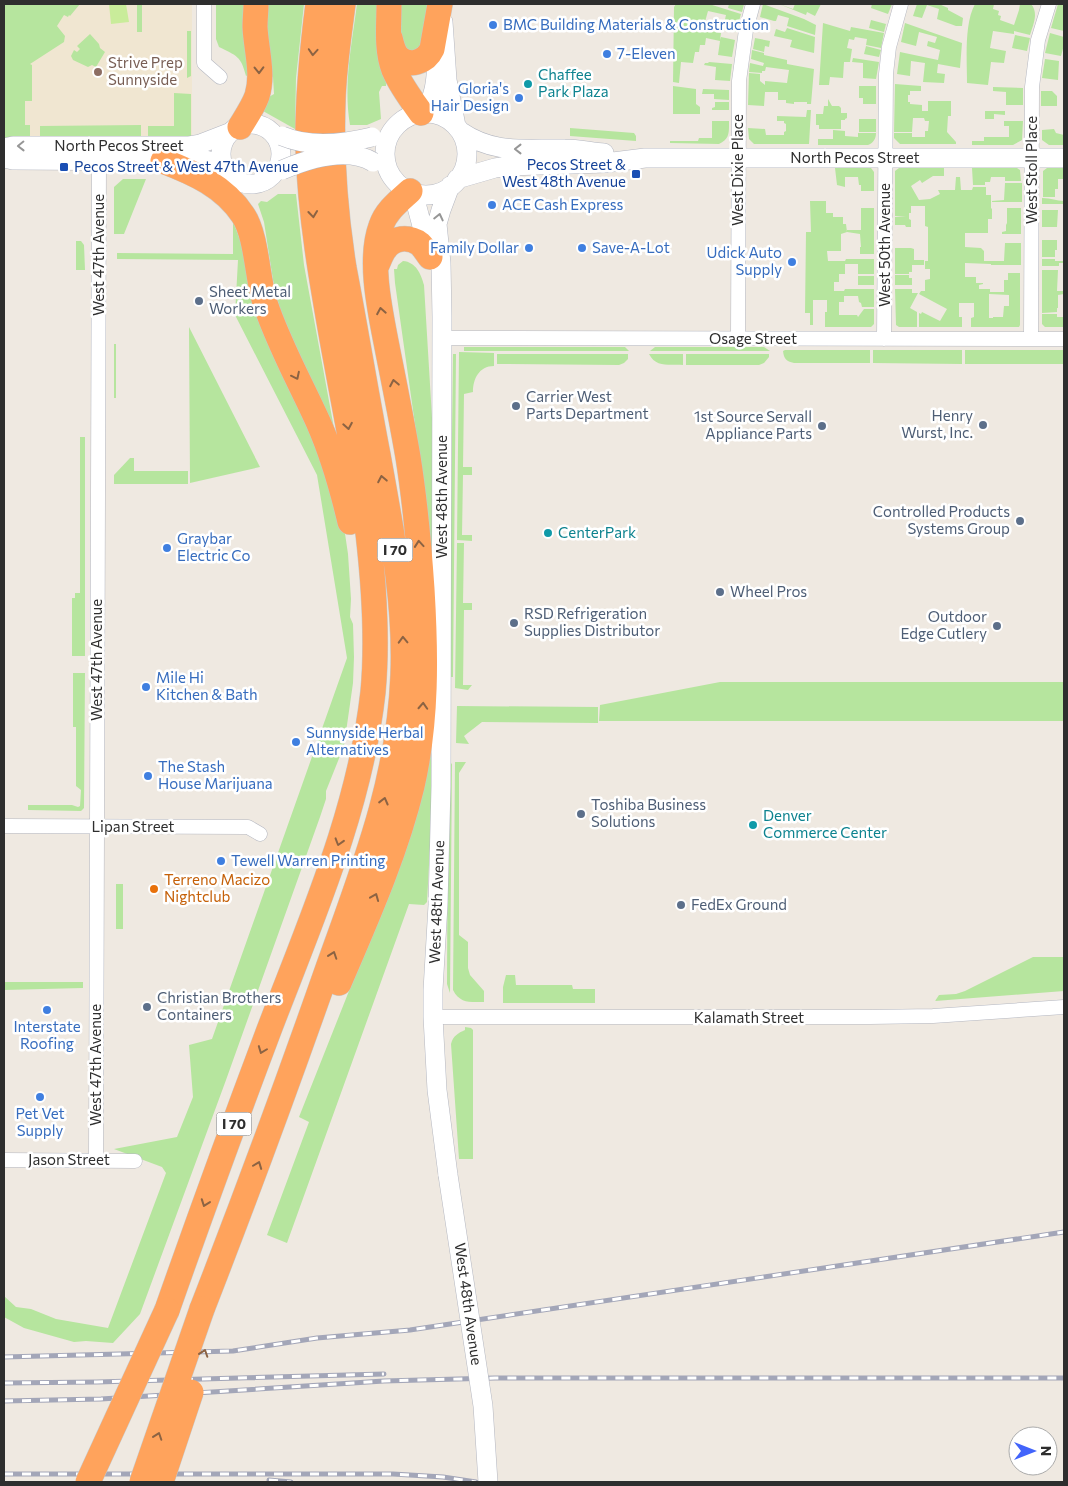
<svg xmlns="http://www.w3.org/2000/svg" width="1068" height="1486" viewBox="0 0 1068 1486" font-family="Commissioner,sans-serif">
	<rect width="100%" height="100%" fill="#efe9e1"/>
	<path fill="#f0e6d1" d="M4,4H192V139H4Z"/>
	<path fill="#b6e59e" fill-rule="evenodd" d="M4,4H80L70,16L69,15L68,17L64,15L57,26L65,36L64,42L30,64L32,65V101H25V125H30V138H4Z
		M137,4H142V32H137Z
		M216,4H248L250,74L246,76C241,56 237,56 219,47L216,39Z
		M267,4H304L296,78L295,129L263,111L267,98L274,94L273,77L267,73Z
		M357,4H384L386,86H382L379,92L381,119L367,125H350C343,85 352,43 357,4Z
		M400,4H427L426,43L415,55L401,43Z
		M676,4H709L741,14L736,32L723,28L726,15L708,11L703,29L721,33L720,40L721,37L735,40L732,57L718,55L720,41L706,38L705,45H700L699,52H695L693,63L681,62L679,83L673,82L674,7Z
		M729,4H744L742,12L728,8Z
		M763,4L804,19L816,25L815,35L787,26L789,18L778,15L776,21H774L760,17Z
		M779,4L793,9L795,4H821L815,16L807,12L806,15Z
		M872,4L875,5L876,4H892L888,14L871,8Z
		M917,4H939L948,8V10L963,18L962,26H956L937,19L939,9L927,5L922,18L913,16Z
		M975,4H994L993,9L999,11L998,15L1001,16L1000,20L1014,25L1019,10L1020,4H1031C1039,13 1033,25 1030,35L1014,31V34L993,31L990,48L1006,51L1004,63L991,62L988,85L967,83C967,60 964,24 975,4Z
		M1058,4H1064V31L1051,28Z
		M871,20L886,24L884,32L869,28Z
		M823,23L850,31L851,27L884,33L881,48L866,45L867,39L855,37L854,40L849,39L847,48L852,49L850,62H844L843,78L830,77L829,85H819Z
		M905,23L962,43L960,68L938,64L937,73L945,74L944,83L923,82L925,63L911,61L910,76L897,74L900,52L938,60L940,50L927,46L928,41L935,43L937,37L919,32L916,46L901,42Z
		M787,28L815,37L814,53L790,47L792,40L774,36L776,29L785,32Z
		M187,31H191V76L187,78Z
		M1050,33L1064,37V45L1061,56L1045,53Z
		M90,34L99,44L100,48L105,52L96,67L92,65L88,67L73,60L71,56L74,50L77,52L80,49L77,46Z
		M1015,35L1030,38L1027,51L1012,48Z
		M755,38L770,41L769,47L765,46L764,52L753,49Z
		M866,46L881,50L879,57L864,54Z
		M752,50L764,53V55L787,60V64L814,69L811,104H807V102H794V104L786,103V100H778V92H765L764,106L748,105L749,73L760,74V81L765,85V81L787,83L789,70L766,67L765,71H762V73L749,72L750,63L763,66L764,63L751,59Z
		M853,58L879,62L876,79L863,78V63L852,62Z
		M1045,59L1059,61L1058,80L1042,78Z
		M709,62L732,64L730,81L715,80L716,67L704,65L705,63H708Z
		M895,84L921,86V91H910V95H908V102H910V104L922,105V111H928V101H951V116H948L947,132L956,142V144H900L894,138V133H912V137H925V131H928L929,121H925L924,118H913L912,132H894Z
		M673,86L696,89V104L700,107V114H673Z
		M859,86H876V104H863V98H859Z
		M993,87L1023,88V105H1006V92L993,91Z
		M703,89L729,90V100L714,99V94H702Z
		M1041,91H1052L1057,96V106H1041Z
		M174,93L191,94V138L148,139V126H174Z
		M828,99L832,106H839L841,108V113H847V118L845,119V120H841V129H819V125H816V114H823L824,106H828Z
		M715,102H729V110H712V108L715,107Z
		M807,110H811L809,144H754L749,139L748,128L765,129L766,135H784V132L786,131V124L784,123V121H777V116L806,117Z
		M985,111H1005V115L994,114V119H985Z
		M859,119H876V132H859Z
		M712,121H729C729,132 730,139 719,144L670,143V141H698L699,138H712Z
		M1004,121H1023L1022,140L1013,145H972V141H984V137H1009V126H1004Z
		M141,125V139H40V126Z
		M570,128L634,133L636,136V141L570,136Z
		M1054,129L1056,133L1064,135V145H1049L1042,140V130Z
		M833,130L845,131V136L858,137V133H876C876,139 873,143 868,145H818V139H833Z
		M835,168H871L874,172V191H861V185H859L858,177H845V187L837,185Z
		M899,168H944V176H933L922,183L920,180L911,186L919,200L930,199L940,194L938,190H955L956,177H960L961,190H972L973,187H986V195H991V208L992,209V219H988V233H965V247L981,248L984,251V261H1004L1005,243H1021V265H991V264L965,263V277H976V283H983V284L979,285V289H990V292H1004V280H1008V273H1020V325L1019,327H971V318L974,317V303H959V317H962V327H919V313L921,314L922,312L940,321L947,309L919,294L921,291H925V280L930,279V269H925V261H928V227L925,226V206H911V213H909V219L911,220V227H906L905,225H895V217H906L895,216V171ZM989,294L1009,295V306H1004L1003,317H993V318H989Z
		M972,168H1017L1020,170L1021,181H1005V177H991L990,182H985V185H973Z
		M1047,168H1064V179H1058V189H1055V197H1043V171Z
		M123,179H146L124,234H114V187Z
		M1005,183H1022V202H992V201L1004,200Z
		M278,194H296L304,265L338,450L280,310L273,280L264,222L258,204L261,201L267,202Z
		M1042,198C1052,198 1056,201 1064,201V204H1042Z
		M810,201H826V213H833V217H843V224H846L847,232V230H861V208H874V254H860V247H861L860,234L847,232L841,234V251H827L828,261H845L846,259H874V274H858V264H845V274H839V282H834V291H844L845,289H874V307H862L861,303L859,302L858,296H844V302H839V315H857L858,317L864,309H874V324L871,327H825V312H827V300H813V325H810V313H805L806,232H811Z
		M1007,208H1021V234H1002V232L1006,231V225L1007,223Z
		M1042,210H1058L1057,227H1042Z
		M233,221L306,417L343,520L348,554L351,599L350,617L353,624L354,657L353,683L344,746L326,791V799L320,817L226,1080L140,1314L113,1343L86,1341L74,1342L24,1328L4,1317V1296L16,1307L31,1309L56,1319L108,1328L166,1173L162,1167L114,1149L177,1137L193,1097L189,1045L212,1039L347,658L317,475L235,315L238,260L117,259V253L233,254Z
		M1042,240H1057V250H1055V257H1042Z
		M76,241H81L84,245L85,270H76Z
		M895,248H911L914,249V260H924V265H912V272H909V274H895Z
		M1042,259H1055V261H1064V263H1059V266H1042Z
		M403,261C416,262 421,274 424,285L433,434L435,561L429,562L423,481L395,283L394,269H397L398,265Z
		M1042,270H1058L1057,291H1064V294L1058,295V308H1057V312L1042,313Z
		M895,275H909V278H912V285H895Z
		M858,276H874V285H858Z
		M895,289H912V293H918L910,308L917,312V327H899L896,325Z
		M1042,314H1057V317H1064V327H1045L1042,324Z
		M189,327L260,467L190,483Z
		M114,344H116V398H114Z
		M464,347H625L629,351H464Z
		M655,347H764L770,351H650Z
		M785,350H870V363H794C786,361 784,359 783,351Z
		M873,350H962V364L873,363Z
		M965,350H1064V364H965Z
		M459,352L494,353V366C479,366 473,379 473,392L464,394L463,467H472V475H463L462,535H472V541L457,540Z
		M453,354H456L453,677H449Z
		M497,354H628V359L624,363L619,365L497,364Z
		M649,354H683V365C669,364 656,368 649,354Z
		M686,354H769V357L764,363L759,365H686Z
		M80,437H85V656H72V598H75V593H80Z
		M130,458H134V471H188V484H114V475Z
		M457,543H464L463,603H472V610H464L463,685H472L468,690L455,688Z
		M73,673H85L84,808L81,811L28,810V805H72L78,807L80,806L81,790L76,786V727H73Z
		M720,682H1064V721H599L600,705Z
		M457,706L598,707V723L482,722L464,736L469,744L456,743Z
		M429,750L434,756L431,828L427,902L424,905L409,904L287,1243L267,1235L309,1122L299,1117L370,938Z
		M455,762H466L459,773V935L468,942V968L470,975L484,991V1002C471,1002 460,1004 453,990Z
		M452,763L450,993L447,984L448,768Z
		M116,884H123V929H116Z
		M1033,957H1064V991L935,1001L939,995L956,994L965,991Z
		M506,975H515L516,985H572L573,989H595V1003H503V987Z
		M4,982H83V988L4,990Z
		M465,1027L471,1028L473,1030V1159H459L451,1044C453,1036 458,1033 465,1030Z"/>
	<path fill="#c9ec9a" d="M109,4H126L129,22L111,24Z"/>
	<g fill="none" stroke-linecap="round" stroke-linejoin="round">
		<g stroke="#b4b7c1" stroke-width="15">
			<path id="street" d="M204,4V63L220,77
				M442,338L1064,339
				M738,338L739,81L746,30L753,4
				M884,339L886,74L889,47L901,4
				M1031,339L1032,87L1038,40L1049,4
				M4,826L248,827L260,834
				M433,1017H870L933,1016L1064,1007
				M4,1160L135,1161
				M96,1160L99,160"/>
		</g>
		<g stroke="#b4b7c1" stroke-width="20">
			<path id="secondary" d="M443,22L447,80L456,126
				M423,113C435,98 436,81 437,62
				M385 154a41 41 0 1 1 82 0a41 41 0 1 1-82 0Z
				M221 154a30 30 0 1 1 60 0a30 30 0 1 1-60 0Z
				M460,131C495,155 525,148 565,149C578,149 591,152 604,153
				M4,148L13,146H188L200,144L231,132
				M4,158L13,160L163,161L197,158L213,162L227,172
				M457,179L495,168L508,166L605,163L645,158H1064
				M413,192L430,256
				M448,1175L437,1090L433,1017V990L438,905L441,786L442,317L441,263L437,224L441,210L450,186"/>
		</g>
		<g stroke="#c9c9c9" stroke-width="26">
			<path id="highway" d="M389,4C389,25 386,50 394,70C401,86 411,99 421,113
				M390,38C392,45 393,52 398,57C409,68 426,62 432,49L440,4
				M240,127C246,117 253,107 257,96C264,74 256,49 255,27C255,19 256,11 256,4
				M163,161C194,173 224,186 243,215C257,236 257,278 265,303C279,345 301,384 319,424C333,456 342,488 350,522
				M376,267C379,261 381,254 385,249C393,237 409,236 420,244C424,248 427,253 430,257
				M339,983C366,920 396,853 412,786C427,721 426,655 422,589C419,545 415,501 408,457C402,422 395,387 388,352C381,315 368,261 381,226C386,211 399,201 410,191
				M202,1309C246,1196 288,1082 328,968C363,870 399,781 403,675C406,601 391,528 378,455C366,393 356,331 344,268C335,212 331,156 333,100C334,67 339,36 343,4
				M167,1310C200,1216 234,1123 269,1030C311,920 360,810 373,692C378,639 374,585 368,533C357,472 345,411 334,350C322,283 310,216 308,147C307,99 312,51 318,4"/>
		</g>
		<use href="#street" stroke="#fff" stroke-width="14"/>
		<use href="#secondary" stroke="#fff" stroke-width="19"/>
		<use href="#highway" stroke="#ffa35c" stroke-width="25"/>
		<g stroke="#a3a6b8" stroke-width="5">
			<path id="rail" d="M4,1357L233,1351L317,1338L410,1330L1064,1232
				M4,1383L97,1382L384,1374
				M4,1401L101,1399L384,1381L495,1378H1064
				M4,1474H393L443,1477L476,1482
				M269,1480L291,1482"/>
		</g>
		<use href="#rail" stroke="#fff" stroke-width="3" stroke-dasharray="9" stroke-linecap="butt"/>
		<g stroke="#b4b7c1" stroke-width="20" stroke-linecap="butt">
			<path id="secondary-bridge" d="M282,136C310,148 343,144 372,137
				M282,170C308,159 347,147 373,162
				M448,1175L483,1406L488,1482"/>
		</g>
		<g stroke="#c9c9c9" stroke-width="26" stroke-linecap="butt">
			<path id="highway-bridge" d="M88,1482L167,1310
				M142,1482L202,1309
				M161,1482L191,1392"/>
		</g>
		<use href="#secondary-bridge" stroke="#fff" stroke-width="19"/>
		<use href="#highway-bridge" stroke="#ffa35c" stroke-width="25"/>
	</g>
	<defs><path id="oneway-chevron" d="M-2-3.5L2.5 0L-2 3.5" fill="none" stroke-width="1.6" stroke-linecap="round" stroke-linejoin="round" transform="scale(1.25)"/></defs>
	<g stroke="#8c6343">
		<use href="#oneway-chevron" transform="translate(313 52) rotate(94)"/>
		<use href="#oneway-chevron" transform="translate(259 70) rotate(89)"/>
		<use href="#oneway-chevron" transform="translate(313 214) rotate(84)"/>
		<use href="#oneway-chevron" transform="translate(381 311) rotate(-100)"/>
		<use href="#oneway-chevron" transform="translate(296 376) rotate(64)"/>
		<use href="#oneway-chevron" transform="translate(394 383) rotate(-101)"/>
		<use href="#oneway-chevron" transform="translate(348 426) rotate(80)"/>
		<use href="#oneway-chevron" transform="translate(382 479) rotate(-101)"/>
		<use href="#oneway-chevron" transform="translate(419 544) rotate(-95)"/>
		<use href="#oneway-chevron" transform="translate(403 640) rotate(-92)"/>
		<use href="#oneway-chevron" transform="translate(423 706) rotate(-87)"/>
		<use href="#oneway-chevron" transform="translate(384 801) rotate(-76)"/>
		<use href="#oneway-chevron" transform="translate(339 842) rotate(107)"/>
		<use href="#oneway-chevron" transform="translate(375 897) rotate(-68)"/>
		<use href="#oneway-chevron" transform="translate(333 955) rotate(-71)"/>
		<use href="#oneway-chevron" transform="translate(262 1050) rotate(111)"/>
		<use href="#oneway-chevron" transform="translate(258 1165) rotate(-69)"/>
		<use href="#oneway-chevron" transform="translate(205 1203) rotate(110)"/>
		<use href="#oneway-chevron" transform="translate(204 1353) rotate(-71)"/>
		<use href="#oneway-chevron" transform="translate(158 1436) rotate(-71)"/>
	</g>
	<g stroke="#969696">
		<use href="#oneway-chevron" transform="translate(21 146) rotate(179)"/>
		<use href="#oneway-chevron" transform="translate(518 149) rotate(180)"/>
		<use href="#oneway-chevron" transform="translate(439 217) rotate(-77)"/>
	</g>
	<g fill="#3f7fe0" stroke="#fff" stroke-width="2">
		<circle cx="493" cy="25" r="5"/>
		<circle cx="607" cy="54" r="5"/>
		<circle cx="519" cy="98" r="5"/>
		<circle cx="492" cy="205" r="5"/>
		<circle cx="529" cy="248" r="5"/>
		<circle cx="582" cy="248" r="5"/>
		<circle cx="792" cy="262" r="5"/>
		<circle cx="167" cy="548" r="5"/>
		<circle cx="146" cy="687" r="5"/>
		<circle cx="296" cy="742" r="5"/>
		<circle cx="148" cy="776" r="5"/>
		<circle cx="221" cy="861" r="5"/>
		<circle cx="47" cy="1010" r="5"/>
		<circle cx="40" cy="1097" r="5"/>
	</g>
	<circle fill="#8d6e63" stroke="#fff" stroke-width="2" cx="98" cy="72" r="5"/>
	<g fill="#0f9aa8" stroke="#fff" stroke-width="2">
		<circle cx="528" cy="84" r="5"/>
		<circle cx="548" cy="533" r="5"/>
		<circle cx="753" cy="825" r="5"/>
	</g>
	<g fill="#1a4fb4" stroke="#fff" stroke-width="2">
		<rect x="59" y="162" width="10" height="10" rx="2.5"/>
		<rect x="631" y="169" width="10" height="10" rx="2.5"/>
	</g>
	<g fill="#5c6f8a" stroke="#fff" stroke-width="2">
		<circle cx="199" cy="301" r="5"/>
		<circle cx="516" cy="406" r="5"/>
		<circle cx="983" cy="425" r="5"/>
		<circle cx="822" cy="426" r="5"/>
		<circle cx="1020" cy="521" r="5"/>
		<circle cx="720" cy="592" r="5"/>
		<circle cx="514" cy="623" r="5"/>
		<circle cx="997" cy="626" r="5"/>
		<circle cx="581" cy="814" r="5"/>
		<circle cx="681" cy="905" r="5"/>
		<circle cx="147" cy="1007" r="5"/>
	</g>
	<circle fill="#e8710a" stroke="#fff" stroke-width="2" cx="154" cy="889" r="5"/>
	<g text-anchor="middle" stroke-width="5" stroke-linejoin="round" paint-order="stroke">
		<g fill="#fff" stroke="#6d6d6d" stroke-width="1">
			<rect x="377.5" y="538.5" width="35" height="23" rx="4"/>
			<rect x="216.5" y="1112.5" width="35" height="23" rx="4"/>
		</g>
		<g font-size="14" font-weight="bold" fill="#2e2e2e">
			<text x="395" y="555">I 70</text>
			<text x="234" y="1129">I 70</text>
		</g>
		<g font-size="15" fill="#366cbe" stroke="#fff" text-anchor="start">
			<text x="503" y="30">BMC Building Materials &amp; Construction</text>
			<text x="617" y="59">7-Eleven</text>
			<text x="509" y="94" text-anchor="end">Gloria's<tspan x="509" dy="17">Hair Design</tspan></text>
			<text x="502" y="210">ACE Cash Express</text>
			<text x="519" y="253" text-anchor="end">Family Dollar</text>
			<text x="592" y="253">Save-A-Lot</text>
			<text x="782" y="258" text-anchor="end">Udick Auto<tspan x="782" dy="17">Supply</tspan></text>
			<text x="177" y="544">Graybar<tspan x="177" dy="17">Electric Co</tspan></text>
			<text x="156" y="683">Mile Hi<tspan x="156" dy="17">Kitchen &amp; Bath</tspan></text>
			<text x="306" y="738">Sunnyside Herbal<tspan x="306" dy="17">Alternatives</tspan></text>
			<text x="158" y="772">The Stash<tspan x="158" dy="17">House Marijuana</tspan></text>
			<text x="231" y="866">Tewell Warren Printing</text>
			<text x="47" y="1032" text-anchor="middle">Interstate<tspan x="47" dy="17">Roofing</tspan></text>
			<text x="40" y="1119" text-anchor="middle">Pet Vet<tspan x="40" dy="17">Supply</tspan></text>
		</g>
		<g font-size="15" fill="#785e54" stroke="#fff" text-anchor="start">
			<text x="108" y="68">Strive Prep<tspan x="108" dy="17">Sunnyside</tspan></text>
		</g>
		<g font-size="15" fill="#0d838f" stroke="#fff" text-anchor="start">
			<text x="538" y="80">Chaffee<tspan x="538" dy="17">Park Plaza</tspan></text>
			<text x="558" y="538">CenterPark</text>
			<text x="763" y="821">Denver<tspan x="763" dy="17">Commerce Center</tspan></text>
		</g>
		<g font-size="15" fill="#2e2e2e" stroke="#fff">
			<text x="119" y="151">North Pecos Street</text>
			<text x="855" y="163">North Pecos Street</text>
			<text transform="translate(738 170) rotate(-90)" y="5">West Dixie Place</text>
			<text transform="translate(1032 170) rotate(-90)" y="5">West Stoll Place</text>
			<text transform="translate(885 245) rotate(-90)" y="5">West 50th Avenue</text>
			<text transform="translate(99 255) rotate(-90)" y="5">West 47th Avenue</text>
			<text x="753" y="344">Osage Street</text>
			<text transform="translate(442 497) rotate(-90)" y="5">West 48th Avenue</text>
			<text transform="translate(97 660) rotate(-90)" y="5">West 47th Avenue</text>
			<text x="133" y="832">Lipan Street</text>
			<text transform="translate(437 902) rotate(-88)" y="5">West 48th Avenue</text>
			<text x="749" y="1023">Kalamath Street</text>
			<text transform="translate(96 1065) rotate(-90)" y="5">West 47th Avenue</text>
			<text x="69" y="1165">Jason Street</text>
			<text transform="translate(468 1304) rotate(82)" y="5">West 48th Avenue</text>
		</g>
		<g font-size="15" fill="#164399" stroke="#fff" text-anchor="end">
			<text x="626" y="170">Pecos Street &amp;<tspan x="626" dy="17">West 48th Avenue</tspan></text>
			<text x="74" y="172" text-anchor="start">Pecos Street &amp; West 47th Avenue</text>
		</g>
		<g font-size="15" fill="#4e5e75" stroke="#fff" text-anchor="start">
			<text x="209" y="297">Sheet Metal<tspan x="209" dy="17">Workers</tspan></text>
			<text x="526" y="402">Carrier West<tspan x="526" dy="17">Parts Department</tspan></text>
			<text x="973" y="421" text-anchor="end">Henry<tspan x="973" dy="17">Wurst, Inc.</tspan></text>
			<text x="812" y="422" text-anchor="end">1st Source Servall<tspan x="812" dy="17">Appliance Parts</tspan></text>
			<text x="1010" y="517" text-anchor="end">Controlled Products<tspan x="1010" dy="17">Systems Group</tspan></text>
			<text x="730" y="597">Wheel Pros</text>
			<text x="524" y="619">RSD Refrigeration<tspan x="524" dy="17">Supplies Distributor</tspan></text>
			<text x="987" y="622" text-anchor="end">Outdoor<tspan x="987" dy="17">Edge Cutlery</tspan></text>
			<text x="591" y="810">Toshiba Business<tspan x="591" dy="17">Solutions</tspan></text>
			<text x="691" y="910">FedEx Ground</text>
			<text x="157" y="1003">Christian Brothers<tspan x="157" dy="17">Containers</tspan></text>
		</g>
		<g font-size="15" fill="#c56008" stroke="#fff" text-anchor="start">
			<text x="164" y="885">Terreno Macizo<tspan x="164" dy="17">Nightclub</tspan></text>
		</g>
	</g>
	<rect width="1068" height="1486" fill="none" stroke="#2e2e2e" stroke-width="10"/>
	<g transform="translate(1033 1451) rotate(90)"><circle r="24" fill="#ffffff" stroke="#ababab"/>
	<path d="M0-4L9 19L0 12L-9 19Z" fill="#4264fb"/>
	<text y="-8" font-size="14" font-weight="bold" text-anchor="middle" fill="#2e2e2e">N</text>
	</g>
</svg>
